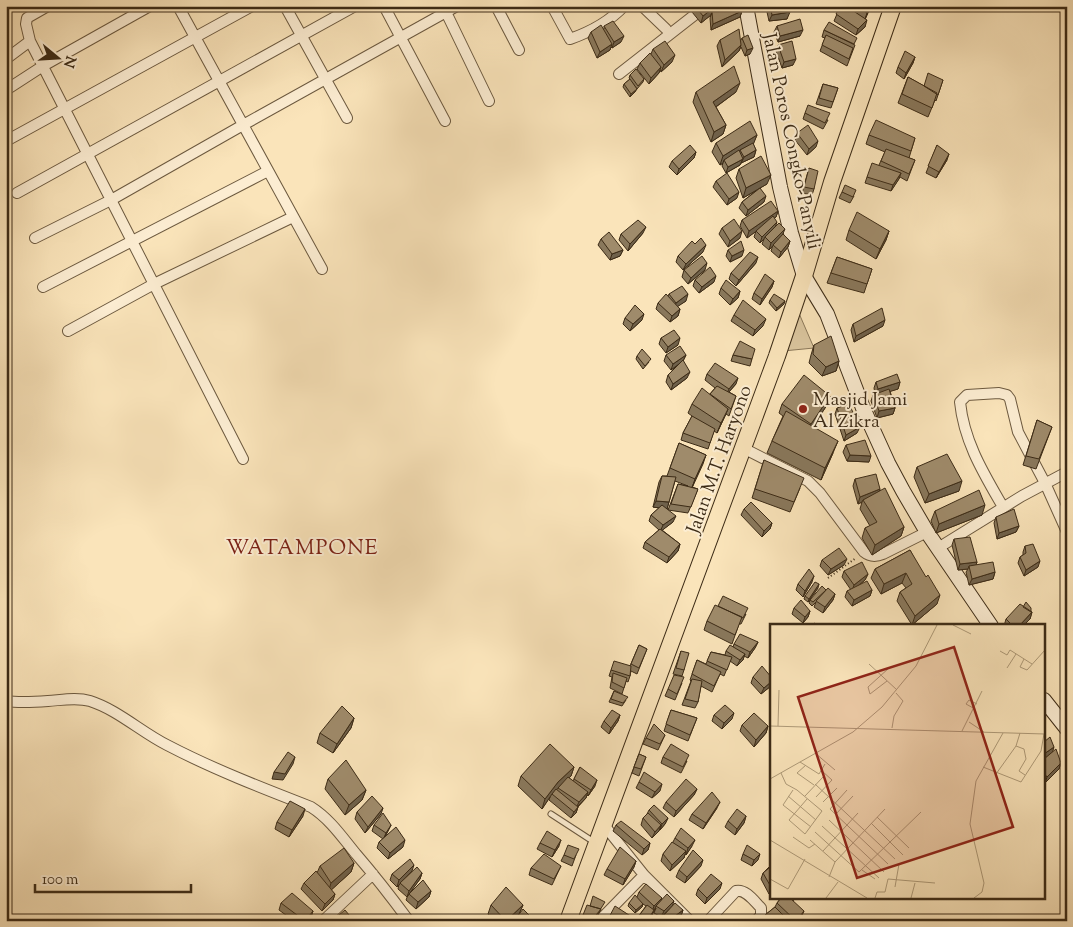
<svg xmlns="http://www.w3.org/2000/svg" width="1073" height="927" viewBox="0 0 1073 927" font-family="'Sorts Mill Goudy',serif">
	<rect width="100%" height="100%" fill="#fae4ba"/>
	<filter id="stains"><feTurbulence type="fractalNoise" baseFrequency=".004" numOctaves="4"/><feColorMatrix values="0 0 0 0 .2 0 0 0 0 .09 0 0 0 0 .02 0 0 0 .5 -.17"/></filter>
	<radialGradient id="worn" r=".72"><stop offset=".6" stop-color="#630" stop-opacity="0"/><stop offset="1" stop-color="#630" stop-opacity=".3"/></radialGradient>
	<path fill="#dac59e" stroke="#8b785a" d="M798,311L814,348L783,351Z"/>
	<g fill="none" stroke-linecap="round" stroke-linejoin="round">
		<g stroke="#6c593f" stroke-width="7">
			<path id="service" d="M551,814L594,842"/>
		</g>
		<g stroke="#6c593f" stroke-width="12">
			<path id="minor" d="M48,6L27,18L26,24L30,41L243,459
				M178,6L322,269
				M285,6L347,118
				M384,6L445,121
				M496,6L519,50
				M552,6L570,39C590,32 609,22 624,6
				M642,6L666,29
				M444,8L489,101
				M6,59L30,41
				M619,74L706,6
				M6,90L43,66L150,6
				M6,141L252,6
				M17,193L355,6
				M35,238L111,200L243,125L457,6
				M43,287L268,171
				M68,331L154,284L293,217
				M743,448L808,481L820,493L864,552C870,557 876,557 883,554L927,532
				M1003,507C984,474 964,442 960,402L967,395L999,393L1007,395L1010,399L1018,432L1045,483L1067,532
				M938,548L1022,496L1067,472
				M6,701C20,703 34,702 48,701C62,700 77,697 90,701C118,710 141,732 167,745C213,769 262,788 311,807C330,819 342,837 356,854C375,876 392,898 409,921
				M604,825L644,875L690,921
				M323,921L373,874
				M599,921L644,875
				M708,921L736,891C746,889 754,901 761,908V915L756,921"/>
		</g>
		<g stroke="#3c2b16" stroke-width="16">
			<path id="secondary" d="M746,6L780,187L791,233L804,276L827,314L863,408L888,463L903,491L927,532L991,626
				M1044,700L1067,729"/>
		</g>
		<g stroke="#3c2b16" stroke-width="18">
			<path id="trunk" d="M568,921L777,356L804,276L832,182L893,6"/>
		</g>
		<path stroke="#3c2b16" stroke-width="2" stroke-dasharray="1 2.5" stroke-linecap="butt" d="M828,578L856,558"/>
		<use href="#service" stroke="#fcedd2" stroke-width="5"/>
		<use href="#minor" stroke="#fcedd2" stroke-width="10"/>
		<use href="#secondary" stroke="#fcedd2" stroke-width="14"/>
		<use href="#trunk" stroke="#fae4ba" stroke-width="16"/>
	</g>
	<path fill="#89785c" stroke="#3c2b16" d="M694,6H722L718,9L742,11L740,17L711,30L710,18L711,15L701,23L692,12Z
		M769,6H789L787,19L769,21L767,12Z
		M839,6H871L865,19V27L856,35L834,21L840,7Z
		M604,26L621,42L612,48L611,47L610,50L597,58L588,38L591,32L604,29Z
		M777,26L800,36L778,42L774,32Z
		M824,30L855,45L847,66L820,51L825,38L822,37Z
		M742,38L750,54L745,56L741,47L739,51L722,67L717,46L720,40H741Z
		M778,45L793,65L782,68L776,51Z
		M653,49L672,62L661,72L660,70L659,73L649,84L637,69L640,63L651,54Z
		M915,57L913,63L904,79L896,73L898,67Z
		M630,75L644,79L643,82L637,89L631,81L635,92L630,97L623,87L624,84L630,79L629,78Z
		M908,77L924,86L943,80L936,101L935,100L928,117L898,103Z
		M823,84L838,88L831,108L816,104Z
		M696,92H736L716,107L726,125L723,134L711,142L693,102Z
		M805,113L828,120L823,129L803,119Z
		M797,133L816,147L807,155L795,140Z
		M757,135L753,144L756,150L754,157L741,163L740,165L726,173L722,166L723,163L720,165L712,152L716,143Z
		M869,135L915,138L909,158L915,160L907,181L900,177L891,191L865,183L867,177L879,165L885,152L866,144Z
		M937,145L947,160L936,178L926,173Z
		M696,152L694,158L677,175L669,167L672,161Z
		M809,168L814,189L812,195L802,193Z
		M739,169L767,184L760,188L764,202L746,216L739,208L742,202L757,190L743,198L736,178Z
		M716,181L737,198L727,205L713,187Z
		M842,192L854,196L850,203L839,198Z
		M778,211L776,217L774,218L776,227L790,241L788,247L779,258L771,251L773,245L775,243L769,250L762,244L764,239L760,243L754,237L756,231L747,238L740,226L742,220Z
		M722,228L740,238L728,247L719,234Z
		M849,230L889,231L886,240L876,259L846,240Z
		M643,233L628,251L619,240L621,234Z
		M601,239L623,250L620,256L610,260L598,245Z
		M695,244L703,252L683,270L676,262L678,256Z
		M728,250L742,256L730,262L726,256Z
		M837,257L872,269L864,293L827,283Z
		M756,263L736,286L729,279L731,273Z
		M684,270H705L688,284L682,277Z
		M695,280L714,282L699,293L693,286Z
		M774,281L772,287L760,305L752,299L754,293Z
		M721,288L740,291L738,298L730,305L719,294Z
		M669,294L686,301L677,306L680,309L678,316L670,322L656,309L658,303L668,296Z
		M770,300L784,304L776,311L769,303Z
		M734,315L763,326L753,336L731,321Z
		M625,318L642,320L630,331L623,324Z
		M853,324L883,326L854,342L851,330Z
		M661,338L678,345L666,353L659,344Z
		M814,345L839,361L836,371L822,376L809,363L811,355Z
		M666,355H686L683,361L687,378L671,390L666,382L668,375L677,366L671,370L664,361Z
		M733,355L752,359L750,366L731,361Z
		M637,356L649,362L643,369L636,359Z
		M707,374L736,384L729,392L736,396L729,416L726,414L717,433L714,431L708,449L681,440L683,433L692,416L688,413L692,404L710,394L715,388L705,380Z
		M876,382H900L898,389L890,391L895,408L893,414L877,418L871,401L873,395L875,394L874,388Z
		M782,404L827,405L813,426L833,453L821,480L767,453L772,441L783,416L779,413Z
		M837,408L857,433L844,441L835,414Z
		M1037,420L1052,427L1036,469L1023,465Z
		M679,443L706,455L692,487L698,489L688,513L668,510L678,484L688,486L675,481L667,509L666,508L673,522L662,530L680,544L678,551L667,563L643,548L645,542L659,530L649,521L651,515L659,508L653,507L659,482L662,476H667Z
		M846,445L869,462L847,461L843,452Z
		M764,460L800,488L790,512L752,498Z
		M917,467L959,491L925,503L914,477Z
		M855,479L880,489L879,491L904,527L901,536L872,555L862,538L865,528L870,526L860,509L862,502L858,504L853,486Z
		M744,509L772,523L770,529L762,537L741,515Z
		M935,511L982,515L936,533L931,521Z
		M996,517L1019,526L1016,532L997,539L994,523Z
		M954,539L977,562L976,565L995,572L993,579L969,585L966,572L968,569L958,570L952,545Z
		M1025,546L1038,567L1024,576L1018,563L1020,557L1023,555V552Z
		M910,550L937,604L912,625L897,601L900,592L906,588L902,583L881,594L871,578L875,569Z
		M822,560L844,565L828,575L820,566Z
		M844,571L868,574L865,580L858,586L872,590L870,596L852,606L845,597L847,591L851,590L842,577Z
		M812,582L803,597L796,590L798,584Z
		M818,588L808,602L804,599L805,596Z
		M826,590L835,594L833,600L823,613L814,607L816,602L812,606L809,603L810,600Z
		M794,608L810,611L808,617L803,623L792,614Z
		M1031,612H1032L1030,619L1023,626H1004L1006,619Z
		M746,614L741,624H739L732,644L704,630L707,621Z
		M758,642L755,648L748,658L744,656L743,660L737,666L730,661L724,676L720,674L712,692L701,686L698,702L695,708L682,705L691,681L690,680L697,660L706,664L711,652L725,655L726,651L733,647L734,644Z
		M639,645L647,649L637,674L631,671L630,676L628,682L626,681L622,694L610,688L612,677L609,676L611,670L630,666Z
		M681,651L684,670L682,676L673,674Z
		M753,677L772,678L771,686L761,694L751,683Z
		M682,683L675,700L665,696L668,689Z
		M614,691L626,700L622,706L609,702Z
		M671,710L697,718L688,741L664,731Z
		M620,715L618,721L609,734L601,727L604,721Z
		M714,715L732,719L722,729L712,721Z
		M354,718L351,728L333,753L317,743L320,733Z
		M742,725L768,726L766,733L754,747L740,731Z
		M665,735L658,750L643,744L646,738Z
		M1053,752L1061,763L1059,769L1045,783L1044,759Z
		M639,754L646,757L639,776L632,773Z
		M663,757L687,761L681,773L661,763Z
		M574,767L571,776L569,778L573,781L580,767L595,786L588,796L587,795L586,798L578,807L576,813L571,818L549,800L550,797L542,809L518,786L521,776Z
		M328,779L366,790L362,800L345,815L325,789Z
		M639,782L660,791L652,798L636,788Z
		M697,789L694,795L674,817L663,808L666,802Z
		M717,808L703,829L689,820L692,814Z
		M649,810L668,818L665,824L660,830L659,829V831L652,838L641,825L643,818L647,814Z
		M357,812L381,814L365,833L355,819Z
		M303,816L289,837L275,829L277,822Z
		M746,816L744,823L735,835L725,827L728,821Z
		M374,825H391L385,837L403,847L388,859L377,848L379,842L383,839L372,831Z
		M616,825L650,843L648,850L642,855L613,831Z
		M675,838L692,846L686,855L685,854L684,858L670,871L661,861L663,854L673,842Z
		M540,843L559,846L552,857L537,849Z
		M743,854L758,860L752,866L741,860Z
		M564,855H576L572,866L561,861Z
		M636,861L634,867L623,885L604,875L607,869Z
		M354,863L351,872L331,890L335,894L333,900L322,911L301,889L304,883L317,873L320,866Z
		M772,864V892L769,894L761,879L763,873Z
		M561,866L552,885L529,875L531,868Z
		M701,866L685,883L676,877L679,870Z
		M412,871L406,877L422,873L420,879L410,892L431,891L429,897L416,909L406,900L408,895L407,897L398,889L399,884L397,887L390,880L392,874Z
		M698,889H720L705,904L696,895Z
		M639,892L662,898L661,901L683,910L681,916L675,921H662L664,915L666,913L661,917L654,913L656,908L654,911L649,921H635L646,906L643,904L642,907L635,913L628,906L629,903L637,897Z
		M781,898H795L793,901L801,918L799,921H759L764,919L765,915L775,907L777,903Z
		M281,903L313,911L311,917L308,921H294L279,910Z
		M491,905H523L519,914L512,921H494L488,914Z"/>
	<path fill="#6f614b" stroke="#3c2b16" d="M716,6H722L711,15L712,12L711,15L701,23L703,16Z
		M870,6H871L864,22L867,13Z
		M742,11L740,17L711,30L713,24Z
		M790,12L787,19L769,21L772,15Z
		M867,20L865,27L856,35L858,29Z
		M803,30L800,36L778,42L780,36Z
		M624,36L621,42L612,48L614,42Z
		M612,44L610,50L597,58L600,52Z
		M741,45L739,51L722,67L725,60Z
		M753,48L750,54L745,56L747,50Z
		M675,55L672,62L661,72L664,65Z
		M915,57L913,63L904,79L906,73Z
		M796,59L793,65L782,68L784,62Z
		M661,67L659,73L649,84L651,78Z
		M740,83L736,92L710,111L713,102Z
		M637,89L635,92L630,97L631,94Z
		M726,125L723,134L711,142L714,132Z
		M757,135L753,145L740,150L738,154L724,160L723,163L720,165L723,156Z
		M818,141L816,147L807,155L809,149Z
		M756,150L754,157L741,163L744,157Z
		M696,152L694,158L677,175L679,169Z
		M949,154L947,160L936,178L939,172Z
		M743,159L740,165L726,173L728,167Z
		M901,173L899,179L891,191L893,185Z
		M771,175L767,184L743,198L746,188Z
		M739,192L737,198L727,205L729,199Z
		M766,196L764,202L746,216L748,210Z
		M778,211L776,217L747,238L749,231Z
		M777,222L775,228L765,237L764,239L760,243L762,237Z
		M646,227L643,233L628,251L630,244Z
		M785,229L782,236L769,250L771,243Z
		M742,231L740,238L728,247L730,241Z
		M889,231L886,240L876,259L880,249Z
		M790,241L788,247L779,258L781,252Z
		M706,245L703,252L683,270L686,264Z
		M623,250L620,256L610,260L612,254Z
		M744,250L742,256L730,262L732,256Z
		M758,257L756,263L736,286L739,280Z
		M707,263L705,270L688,284L691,278Z
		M716,276L714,282L699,293L702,287Z
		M774,281L772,287L760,305L762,299Z
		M740,291L738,298L730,305L733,299Z
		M688,294L686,301L674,309L676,303Z
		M785,301L784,304L776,311L777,308Z
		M680,309L678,316L670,322L672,316Z
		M644,314L642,320L630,331L633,324Z
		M766,319L763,326L753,336L755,330Z
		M885,320L883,326L854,342L856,336Z
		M680,338L678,345L666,353L668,347Z
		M686,355L683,361L671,370L673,364Z
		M839,361L836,371L822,376L826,367Z
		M690,372L687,378L671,390L673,384Z
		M738,378L736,384L726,395L729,389Z
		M900,382L898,389L876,396L878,389Z
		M830,396L827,405L808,434L811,424Z
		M895,408L893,414L877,418L879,411Z
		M728,409L724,418L717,433L721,423Z
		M860,427L857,433L844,441L846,435Z
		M838,441L833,453L821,480L825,468Z
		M706,455L703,464L692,488L695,479Z
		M850,455L871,456L869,462L847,461Z
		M962,481L959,491L925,503L929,494Z
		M880,489L878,495L863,500L862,502L858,504L860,497Z
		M656,501L669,502L667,509L653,507Z
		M985,505L982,515L936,533L939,524Z
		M676,516L673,522L660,532L663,525Z
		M772,523L770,529L762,537L764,531Z
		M1019,526L1016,532L997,539L999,533Z
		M904,527L901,536L872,555L875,545Z
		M680,544L678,551L667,563L669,557Z
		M847,559L844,565L828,575L831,569Z
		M1040,561L1038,567L1024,576L1026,570Z
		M977,562L975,568L969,566L968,569L958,570L960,564Z
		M995,572L993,579L969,585L972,579Z
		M906,573L902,583L881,594L884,584Z
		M868,574L865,580L852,591L854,585Z
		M814,576L812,582L803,597L805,591Z
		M819,584L818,588L808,602L809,599Z
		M872,590L870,596L852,606L854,600Z
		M835,594L833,600L823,613L825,607Z
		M940,595L937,604L912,625L915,616Z
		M810,611L808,617L803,623L805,617Z
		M1032,612L1030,619L1023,626H1019Z
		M758,642L755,648L748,658L750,652Z
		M745,654L743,660L737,666L740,660Z
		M772,681L771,686L761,694L764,688Z
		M734,713L732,719L722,729L724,723Z
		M620,715L618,721L609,734L611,728Z
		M354,718L351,728L333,753L337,744Z
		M768,726L766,733L754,747L756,740Z
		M1054,747L1052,754L1044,759V754Z
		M295,757L293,764L283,780L272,779L274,772Z
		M1061,763L1059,769L1045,783L1047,777Z
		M574,767L571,776L552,794L542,809L545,799L558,782Z
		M597,780L595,786L588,796L591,790Z
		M662,784L660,791L652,798L655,792Z
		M697,789L694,795L674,817L676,811Z
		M366,790L362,800L345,815L349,805Z
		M588,792L586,798L576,808L579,802Z
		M720,802L717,808L703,829L706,823Z
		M578,807L576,813L571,818L574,812Z
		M383,808L381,814L365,833L368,827Z
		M305,809L303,816L289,837L292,830Z
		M746,816L744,823L735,835L737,829Z
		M668,818L665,824L660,830L662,824Z
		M391,825L388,831L383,840L386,833Z
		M661,825L659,831L652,838L655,832Z
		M405,840L403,847L388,859L390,853Z
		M561,840L559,846L552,857L555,850Z
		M695,840L692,846L686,855L688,848Z
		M650,843L648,850L642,855L644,849Z
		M686,851L684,858L670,871L672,865Z
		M760,854L758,860L752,866L754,860Z
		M703,860L701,866L685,883L687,877Z
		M636,861L634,867L623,885L625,879Z
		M354,863L351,872L328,893L331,883Z
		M414,865L412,871L397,887L399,880Z
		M422,873L420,879L407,897L409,891Z
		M722,883L720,889L705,904L707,898Z
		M771,887H772V892L769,894Z
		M431,891L429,897L416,909L418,902Z
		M335,894L333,900L322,911L325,904Z
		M662,898L660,904L656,906L654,911L649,921H647L652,912L654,906Z
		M674,901L672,907L661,917L664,911Z
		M643,904L642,907L635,913L636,910Z
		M523,905L519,914L512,921H506Z
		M601,909L598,915L594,921H591Z
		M683,910L681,916L675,921H670L671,919Z
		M313,911L311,917L308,921H305Z
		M804,911L801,918L799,921H796Z"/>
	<path fill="#9f8b6b" stroke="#3c2b16" d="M695,6H716L703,16Z
		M724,6H742V11L713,24L712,12Z
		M770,6H789L790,12L772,15Z
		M840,6H846L867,20L858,29L836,14Z
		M857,6H870L867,13Z
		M800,19L803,30L780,36L777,26Z
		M613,21L624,36L614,42L604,26Z
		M829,22L857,38L854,44L824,30Z
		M601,25L612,44L600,52L591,32Z
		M739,29L741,45L725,60L720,40Z
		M748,35L753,48L747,50L742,38Z
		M826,35L853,48L849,59L822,45Z
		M665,41L675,55L664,65L653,49Z
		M792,41L796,59L784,62L778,45Z
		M905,51L915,57L906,73L898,67Z
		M650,53L661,67L651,78L640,63Z
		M734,66L740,83L713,102L726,125L714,132L696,92Z
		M636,69L644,79L638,86L630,75Z
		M928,73L943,80L938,95L924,86Z
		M908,77L937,93L932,108L902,94Z
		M630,79L637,89L631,94L624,84Z
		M823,84L838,88L833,102L819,98Z
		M808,105L830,113L825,123L805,113Z
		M876,120L915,138L911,151L869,135Z
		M750,121L757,135L723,156L716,143Z
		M808,125L818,141L809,149L797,133Z
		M753,143L756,150L744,157L740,150Z
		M690,145L696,152L679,169L672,161Z
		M937,145L949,154L939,172L928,166Z
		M886,149L915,160L909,174L881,161Z
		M739,150L743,159L728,167L724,160Z
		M761,156L771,175L746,188L739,169Z
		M872,163L901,173L893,185L867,177Z
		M809,168L818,171L814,189L804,187Z
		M727,173L739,192L729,199L716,181Z
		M845,185L856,190L853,197L842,192Z
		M760,188L766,196L748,210L742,202Z
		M771,201L778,211L749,231L742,220Z
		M857,212L889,231L880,249L849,230Z
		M773,216L777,222L762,237L756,231Z
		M734,219L742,231L730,241L722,228Z
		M638,220L646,227L630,244L621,234Z
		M779,223L785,229L771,243L765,237Z
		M609,232L623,250L612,254L601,239Z
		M783,234L790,241L781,252L773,245Z
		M701,238L706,245L686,264L678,256L692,241L695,244Z
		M741,241L744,250L732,256L728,250Z
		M750,252L758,257L739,280L731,273Z
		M702,256L707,263L691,278L684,270Z
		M837,257L872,269L867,284L831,273Z
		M710,267L716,276L702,287L695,280Z
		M765,274L774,281L762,299L754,293Z
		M726,280L740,291L733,299L721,288Z
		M682,286L688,294L676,303L669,294Z
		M666,294L680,309L672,316L658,303Z
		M774,294L785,301L777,308L770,300Z
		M743,300L766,319L755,330L734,315Z
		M635,305L644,314L633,324L625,318Z
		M882,308L885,320L856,336L853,324Z
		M674,330L680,338L668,347L661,338Z
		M831,336L839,361L826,367L813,354L814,345Z
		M740,341L755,349L752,359L733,355Z
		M680,346L686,355L673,364L666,355Z
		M642,349L651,359L645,366L637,356Z
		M683,360L690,372L673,384L668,375Z
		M715,363L738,378L729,389L707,374Z
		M897,374L900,382L878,389L876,382Z
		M804,375L830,396L811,424L782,404Z
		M717,386L736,396L731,409L710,394Z
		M702,388L728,409L721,423L692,404Z
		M889,389L895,408L879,411L873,395Z
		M849,404L860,427L846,435L837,408Z
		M786,411L838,441L825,468L772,441Z
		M692,416L715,429L710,443L683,433Z
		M1037,420L1052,427L1039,459L1026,456Z
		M865,440L871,456L850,455L846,445Z
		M679,443L706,455L695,479L670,468Z
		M947,454L962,481L929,494L917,467Z
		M764,460L804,478L794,502L755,489Z
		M876,474L880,489L860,497L855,479Z
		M662,476L676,477L669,502L656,501Z
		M678,484L698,489L691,507L671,504Z
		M885,488L904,527L875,545L865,528L877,522L863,500Z
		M979,490L985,505L939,524L935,511Z
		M751,502L772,523L764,531L744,509Z
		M662,505L676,516L663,525L651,515Z
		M1014,509L1019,526L999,533L996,517Z
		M660,529L680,544L669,557L645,542Z
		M970,537L977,562L960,564L954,539Z
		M1033,544L1040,561L1026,570L1020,557L1026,553L1025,546Z
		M839,548L847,559L831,569L822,560Z
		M910,550L926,577L928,575L940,595L915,616L900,592L912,584L906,573L884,584L875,569Z
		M862,562L868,574L854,585L844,571Z
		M993,562L995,572L972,579L969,566Z
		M809,569L814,576L805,591L798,584Z
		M867,581L872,590L854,600L847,591Z
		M815,582L819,584L809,599L805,596Z
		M822,586L826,590L813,602L810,600Z
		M828,588L835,594L825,607L816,601Z
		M723,596L748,608L743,618L718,606Z
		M801,600L810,611L805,617L794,608Z
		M1026,602L1031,608V612L1023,607Z
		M1020,604L1032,612L1019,626H1013L1006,619Z
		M715,605L742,617L735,635L707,621Z
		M814,623L819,626H812Z
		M740,634L758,642L750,652L734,644Z
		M639,645L647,649L639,668L631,664Z
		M730,645L745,654L740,660L726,651Z
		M681,651L689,653L684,670L676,668Z
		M711,652L732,657L727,670L707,661Z
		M697,660L721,672L714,686L692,674Z
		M614,661L631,666L630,676L611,670Z
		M762,666L772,678V681L764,688L753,677Z
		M613,673L627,678L624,688L612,682Z
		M674,675L684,677L677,694L668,689Z
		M692,679L702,681L698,702L685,699Z
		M614,691L628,697L623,703L611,699Z
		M725,705L734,713L724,723L714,715Z
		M342,706L354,718L337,744L320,733Z
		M612,710L620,715L611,728L604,721Z
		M671,710L697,718L690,735L666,724Z
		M754,713L768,726L756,740L742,725Z
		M654,724L665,735L660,744L646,738Z
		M1050,737L1054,747L1044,754V742Z
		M550,744L574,767L558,782L545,799L521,776Z
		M671,744L689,755L683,767L663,757Z
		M1056,749L1061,763L1047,777L1044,773V759Z
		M288,752L295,757L285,774L274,772Z
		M639,754L646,757L641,769L634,767Z
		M346,760L366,790L349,805L328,779Z
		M580,767L597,780L591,790L574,779Z
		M644,772L662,784L655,792L639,782Z
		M568,777L588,792L579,802L558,788Z
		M686,779L697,789L676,811L666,802Z
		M556,789L578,807L574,812L552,794Z
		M712,792L720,802L706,823L692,814Z
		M372,796L383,808L368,827L357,812Z
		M290,801L305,809L292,830L277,822Z
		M654,805L668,818L662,824L649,810Z
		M737,809L746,816L737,829L728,821Z
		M383,813L391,825L386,833L374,825Z
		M648,813L661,825L655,832L643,818Z
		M621,821L650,843L644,849L616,825Z
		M396,827L405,840L390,853L379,842Z
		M681,828L695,840L688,848L675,838Z
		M547,831L561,840L555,850L540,843Z
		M672,842L686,851L672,865L663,854Z
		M568,845L579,849L574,859L564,855Z
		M747,845L760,854L754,860L743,854Z
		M620,847L636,861L625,879L607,869Z
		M344,848L354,863L331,883L320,866Z
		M693,850L703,860L687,877L679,870Z
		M544,854L561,866L554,879L531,868Z
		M410,859L414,865L399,880L392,874Z
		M417,867L422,873L409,891L400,883Z
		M769,868L772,872L771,887L763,873Z
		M316,871L335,894L325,904L304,883Z
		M711,874L722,883L707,898L698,889Z
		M423,880L431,891L418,902L409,894Z
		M646,884L662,898L654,906L639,892Z
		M506,887L523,905L506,921L491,905Z
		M292,893L313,911L305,921L281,903Z
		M667,894L674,901L664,911L656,906Z
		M635,895L643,904L636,910L629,903Z
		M593,896L605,902L600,910L601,909L590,906Z
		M781,898H790L804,911L796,921L777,903Z
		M675,903L683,910L671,919L664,915Z
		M587,905L601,909L591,921L581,920Z
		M647,905L654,910L647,921H635Z
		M615,906L632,917L628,921H607Z
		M775,907L789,921H771L765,915Z
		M523,909L535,921H514Z
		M345,910L354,921H334L333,920Z
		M762,917L766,921H759Z
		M803,918L807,921H801Z"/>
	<circle fill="#8f2418" stroke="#fcedd2" stroke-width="2" cx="803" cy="409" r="5"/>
	<g text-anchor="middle" stroke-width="4" stroke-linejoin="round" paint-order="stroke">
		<g font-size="19" fill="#3c2b16" stroke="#fcedd2">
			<text transform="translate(793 141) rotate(78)" y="7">Jalan Poros Congko-Panyili</text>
			<text transform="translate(718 459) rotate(-70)" y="7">Jalan M.T. Haryono</text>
		</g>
		<g font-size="19" fill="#3c2b16" stroke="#fcedd2" text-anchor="start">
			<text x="813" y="405">Masjid Jami<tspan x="813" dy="22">Al Zikra</tspan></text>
		</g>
		<g font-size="21" letter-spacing="1" fill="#7a1f14" stroke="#fcedd2">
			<text x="302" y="554">WATAMPONE</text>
		</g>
	</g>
	<g transform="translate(770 624)">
		<rect width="275" height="275" fill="#fae4ba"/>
		<path fill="none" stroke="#ae9a78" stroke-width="1" d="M183,1L201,10M230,27L237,31L240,26L262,40M254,35L250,43L257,46L275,26M99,40L127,66M237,44L246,30M117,57L100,70L98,63L119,44M205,85L196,80L199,76L207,80M199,98L214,108M0,102L275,110M8,102L9,66M122,104L124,92L133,77L126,69M192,107L212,67M250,109L246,122L254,125L256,135L249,147L255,151M45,129L65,146M30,138L49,150L55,140M36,141L27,149L44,161M213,143L251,158L271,127L274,110M11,149L16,160L27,166L52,187L35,210L19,196L37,175M226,150L246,122M0,155L83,108L112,83L146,42L167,1M45,160L125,235M23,166L13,181L41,203M77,166L60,185L118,240M18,172L46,196M35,172L53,153M46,173L62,156L52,147M53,178L67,164M65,191L83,172M107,193L139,224M59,196L114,248M101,199L133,231M52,202L109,254M45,208L89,248L151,188M23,213L39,224L45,220M0,216L97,274M40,216L65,238L115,185M53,227L88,189M92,246L105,255M59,253L65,238M0,255L18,265L35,235M125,263L129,240M56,274L68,258M105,274L107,268H115L118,255L165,259M141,274L145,259M204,274L212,268L214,259L200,200L206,157L233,109"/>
		<path fill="#8f2418" fill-opacity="0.15" stroke="#8f2418" stroke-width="2.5" d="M184,23L243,203L87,254L28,73Z"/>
		<rect width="275" height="275" fill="none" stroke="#3c2b16" stroke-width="2.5"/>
	</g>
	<rect width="1073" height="927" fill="none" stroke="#fae4ba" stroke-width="25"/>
	<rect x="8" y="8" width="1058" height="912" fill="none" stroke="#3c2b16" stroke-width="2.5"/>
	<rect x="12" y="12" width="1048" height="902" fill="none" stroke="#3c2b16"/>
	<g transform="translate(58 58) rotate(108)" stroke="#fcedd2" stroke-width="4" paint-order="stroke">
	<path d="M0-4L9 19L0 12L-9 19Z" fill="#3c2b16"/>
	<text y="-8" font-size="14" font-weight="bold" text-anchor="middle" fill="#3c2b16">N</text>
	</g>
	<path d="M35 884v8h156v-8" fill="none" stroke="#3c2b16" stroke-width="2.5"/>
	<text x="42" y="884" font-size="15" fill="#3c2b16" stroke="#fcedd2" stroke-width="4" paint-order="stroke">100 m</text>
	<rect width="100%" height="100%" filter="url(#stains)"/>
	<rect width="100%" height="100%" fill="url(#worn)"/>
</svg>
